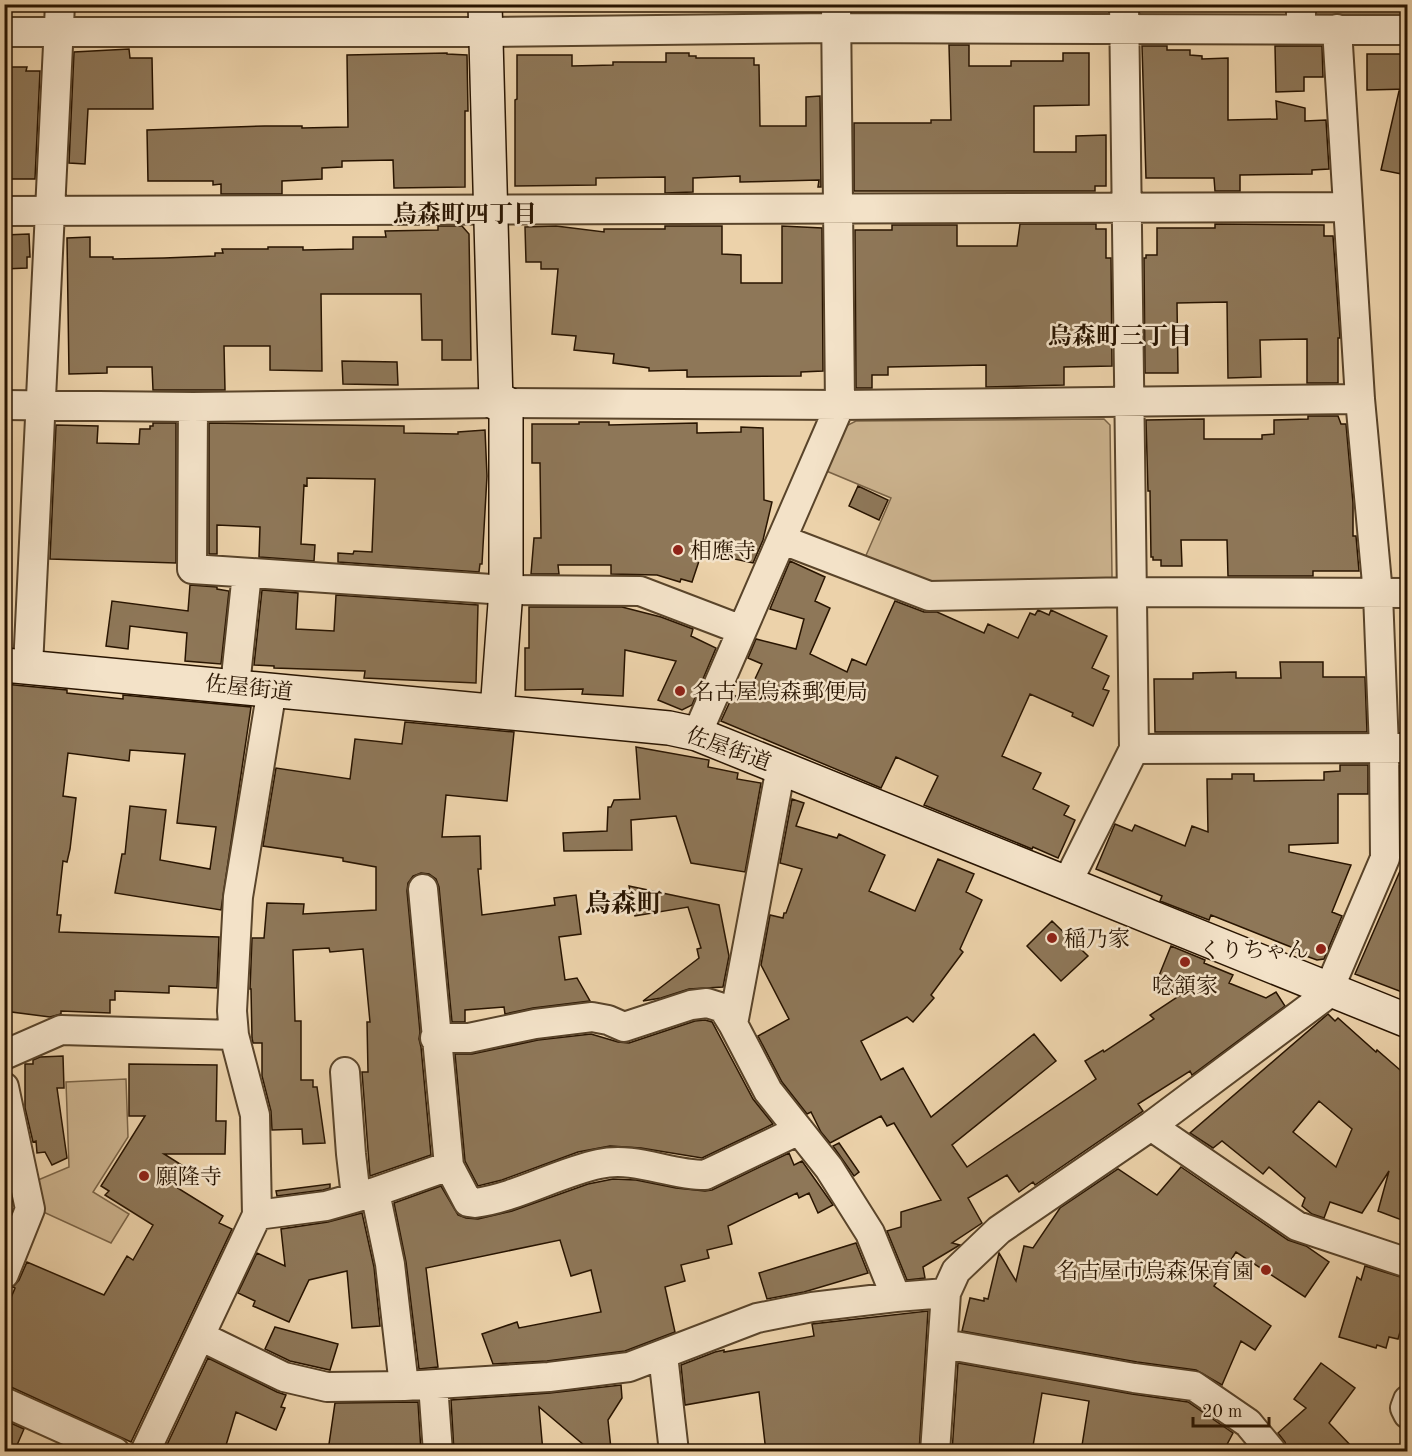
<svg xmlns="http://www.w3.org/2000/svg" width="1412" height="1456" viewBox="0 0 1412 1456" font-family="'Old Standard TT','Noto Serif JP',serif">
	<rect width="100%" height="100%" fill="#ecd2aa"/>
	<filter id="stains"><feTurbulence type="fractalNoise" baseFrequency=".00333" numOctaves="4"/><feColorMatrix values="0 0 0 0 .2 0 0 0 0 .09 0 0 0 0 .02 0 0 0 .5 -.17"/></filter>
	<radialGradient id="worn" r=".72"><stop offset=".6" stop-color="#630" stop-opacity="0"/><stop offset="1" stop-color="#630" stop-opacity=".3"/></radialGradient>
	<path fill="#cbb28d" stroke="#7a6346" stroke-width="1.5" d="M1310,5H1407V14H1317Z
		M1104,419L1110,425L1112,577L1107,582L938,585L864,560L891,498L824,470L844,427L856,421Z
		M126,1079L128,1137L93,1192L129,1214L111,1243L39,1210L38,1180L69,1167L66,1082Z
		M4,1120L21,1210L4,1252Z"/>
	<path fill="#8e7758" stroke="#281400" stroke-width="1.5" fill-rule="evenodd" d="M949,45H969V66H1011V61H1063V53H1089V105L1034,106V152H1076V136L1106,135V186H1095V191H854V123H931V120H951Z
		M1142,46H1167V50H1190V55L1202,56V59L1228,58V120L1277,119L1276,101L1305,108V121L1326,120L1329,169L1312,170V174L1240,175V191H1215L1214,178H1146Z
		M1275,46H1322L1323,77H1304V91L1276,92Z
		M129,49L130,58H152L153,109H88L85,164L69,163L74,52Z
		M447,53V54L467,55L468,111H465V187L394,188L393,160L342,161V167L322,168V179L282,181V194H221V184L213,185V181H148L147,130L265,126H302V128L348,127L347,55Z
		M666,53H689V56H696V58H754V65H759L760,126H806V97L820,96L821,187H818L819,180L740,182V176L693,178V192L665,193V177L596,178V185L515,186V100L517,99V55H572V66L613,65V62H666Z
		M1367,54H1407V89L1367,90Z
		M4,67H27L26,71H40L35,179H7V174H4Z
		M1399,91L1407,92V175L1381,170Z
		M1020,224H1096V229H1106V258H1111L1112,366L1064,367V385L986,387V365L888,367V375H872V388H856L855,230H892V225H957V246H1017Z
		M1215,224L1324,225V236H1333L1340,338H1338V383H1307V339L1260,340L1261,377L1228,378L1227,302L1177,303L1178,373H1145L1144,258H1146V255H1157V228H1215Z
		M438,226H462L469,234L471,360H442V340H422L421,294H321L322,371L270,370V346H224L225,390H153L152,367H107V373L69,374L67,238L90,237V257H113V259L164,258L215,256V253H223L222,249H268V247H303V250L353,249V237H386L385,231L438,230Z
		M556,226L604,232V229H665V226H722V254L741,255V283H782V226L822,228L823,371L801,372V376L687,377V370L649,371V368L613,363L614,354L574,350L576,336L552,334L558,269H541V262H526L525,227Z
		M29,234L30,257H27V268L4,269V235Z
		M342,361L397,362L398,385L343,384Z
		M1308,416H1338L1341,424H1346L1353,503V536H1356L1359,571H1313V576H1228L1227,540H1181L1182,566H1161V560H1153V557H1151L1150,491H1148L1146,420L1204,419V439H1262V435L1274,434V420L1308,419Z
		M579,422H609V425L697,423V433L741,432V427L763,428L764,500L772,502L763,540L753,563L702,552L692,582L681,579L680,582L657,575L611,574V565H558L559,574H531L534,538H541L540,463H532V424H579Z
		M153,423H176V563L50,559L56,425L98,426L97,443L139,444L140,429H150V426H153Z
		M209,423L404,426V433L458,434V432L485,430L487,476L482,564H480L479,572L338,562V553L353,554L354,551L372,552L375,479L307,478V486L304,485L301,544L315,545L314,561L259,557L260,527L217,525V554H209Z
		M858,486L888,500L879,520L849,506Z
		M790,561L825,577L815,601L830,608L810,654L847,672L852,659L866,665L895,601L924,612H937L984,633L988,624L1018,638L1030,613L1035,615L1038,610L1049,615L1051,610L1107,636L1092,668L1109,676L1103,689L1109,691L1093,726L1072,716L1073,713L1030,694L1002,756L1041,773L1033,789L1069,806L1064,815L1075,820L1058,858L1033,847L1032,849L1015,842L924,805L938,776L896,757L881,788L721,721L733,695L745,700L762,664L748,658L756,639L796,649L804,619L770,609Z
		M190,585L217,587V589L229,591L221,664L185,661L187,633L130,626L128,649L106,646L112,601L188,611Z
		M262,590L298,593L296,629L334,631L336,595L478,605L476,683L364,678L365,671L274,668V666L254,665Z
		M529,607H622L661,617L693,629L691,636L716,648L692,705L682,710L658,700L676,661L625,650L623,696L582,694L583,689L525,690V648H529Z
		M1280,662H1323V677H1365L1367,732H1155L1154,679H1193V673L1236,672V678H1281Z
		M4,684L67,690V693L123,699V695L251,707L221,910L115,893L122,854H125L130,806L166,810L160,860L210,869L216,827L177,823L185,754L130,750L129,761L68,753L63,796L76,798L70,849L67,862L63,861L57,915H61L59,932L219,937L217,988L169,986V993L115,991V1000H110V1013L61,1011V1014L50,1017L4,1011V761L9,727H4Z
		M405,722L514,732L507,801L446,795L442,837L480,836L481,869H478L482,915L555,905L554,898L576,895L581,934L559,937L565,980L577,978L590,1001L533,1008L505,1014L504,1007L465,1010V1022H452L439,887L436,879L429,874L421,873L413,876L408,883L407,891L420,1032L419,1039L421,1047L431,1155L370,1176L362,1072H368L367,1022H370L363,949L330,952L329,948L293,950L295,1021H301V1080H313V1087H317L325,1143L303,1144L302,1129L272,1130L271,1111L262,1076V1043H253L252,1038L251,989H250L252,938H264L267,903L304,904L303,914L376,910V867L343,861V858L263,846L276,768L350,779L355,739L402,744Z
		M636,747L709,760L708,767L738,773L737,779L761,783L745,872L691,863L676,816L631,820L632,850L564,851L563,833L607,831L608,807H611L614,800L640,799Z
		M1340,765H1368V794H1338V843L1289,845V852L1351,865L1332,912L1342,916L1324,959L1317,960L1295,952L1296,949L1211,915L1209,920L1160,901L1162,896L1096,869L1115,824L1132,831L1135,825L1185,846L1192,826L1208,832L1207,779H1232V774H1254V781L1324,780V772L1340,771Z
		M792,799L804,803L796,826L837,838L839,834L885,855L869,891L915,911L938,859L974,874L966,892L982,900L960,949L963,952L931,995L934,998L913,1022L907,1017L861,1041L881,1080L903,1068L931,1117L1034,1034L1056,1061L952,1145L967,1167L1096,1079L1085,1061L1103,1050L1104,1052L1154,1019L1150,1015L1182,994L1156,983L1171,946L1205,960L1204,963L1233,975L1229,983L1266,998L1276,992L1285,1006L1192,1075L1190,1071L1138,1104L1143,1111L1035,1185L1033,1182L1019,1192L1007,1175L968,1198L982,1223L952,1243L960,1245L958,1246L923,1267L925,1278L907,1280L887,1231L901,1227V1212L941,1200L894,1123L887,1126L881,1116L830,1143L821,1132L811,1112L807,1114L782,1082L758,1036L789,1019L761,965L770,915L783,918L784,913H786L802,869L780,863Z
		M1407,855V994L1355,974Z
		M629,886L719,905L729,956L723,987L689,989L661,998L643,1001L699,958L697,949L701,948L688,907L635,916Z
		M1052,921L1088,956L1061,981L1027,946Z
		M1328,1014L1335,1021L1338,1018L1376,1052L1377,1050L1407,1076V1222L1378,1211L1389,1171L1362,1213L1330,1202L1324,1218L1312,1214L1302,1206L1305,1198L1269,1167L1263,1174L1222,1141L1213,1148L1190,1133ZM1319,1101L1352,1129L1336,1167L1293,1132Z
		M705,1020L712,1022L753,1099L773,1124L702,1158L641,1148L610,1146L578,1152L502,1180L478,1186L465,1161L455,1054H472L538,1040L591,1034L618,1042L629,1043L695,1021Z
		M63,1056L64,1088H57L67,1158L52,1165L45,1152L37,1153L36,1141L33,1142L25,1108V1064H33V1060L40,1057Z
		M129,1064L217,1065L216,1121H226L225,1154H164L188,1169L176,1187L223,1216L219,1223L232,1229L131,1442L11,1387L4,1386L5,1312L15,1288L13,1287L19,1280L27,1262L104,1295L127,1256L133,1260L153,1225L105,1195L109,1191L101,1186L145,1116H129Z
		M839,1143L859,1172L854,1176L833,1146Z
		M789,1153L794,1165L802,1161L833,1205L818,1213L809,1193L799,1198L797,1193L728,1226L732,1244L707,1250L709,1258L681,1265L685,1281L665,1287L675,1332L625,1351L547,1361L493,1364L482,1334L517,1322L519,1328L601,1312L591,1270L571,1276L560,1240L426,1268L438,1367L419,1369L406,1262L394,1203L441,1186L458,1215L466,1218L478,1219L512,1211L588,1184L613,1179L636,1180L676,1188L705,1191L712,1190Z
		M1181,1167L1288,1240L1306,1246L1329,1262L1305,1297L1236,1252L1214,1286L1271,1326L1255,1350L1241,1341L1222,1385L1196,1370L1137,1362L962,1331L970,1298L984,1301V1298L988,1299L999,1253L1016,1281L1024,1246L1033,1248L1060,1208L1118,1169L1157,1195Z
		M330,1184V1188L323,1190L277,1196L276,1191Z
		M362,1213L374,1267L380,1326L352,1328L347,1271L309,1280L289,1322L253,1306L255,1301L238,1293L257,1253L285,1266L281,1229L328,1222Z
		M856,1243L868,1273L804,1292L767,1299L759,1273Z
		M1365,1266L1407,1279V1308L1398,1339L1389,1337L1386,1348L1377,1345L1376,1348L1339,1337L1357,1277L1361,1280Z
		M928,1311L919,1452L880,1448L841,1452H766L759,1392L685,1405L681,1365L715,1352L724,1350V1352L814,1336L812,1324Z
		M275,1327L338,1344L330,1370L290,1361L265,1349Z
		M208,1358L277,1392L286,1395L281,1407L285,1408L276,1430L236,1412L224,1452H173L165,1449Z
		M958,1363L1132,1394L1188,1402L1233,1433L1223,1452H1081L1089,1401L1042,1393L1032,1452L996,1446L995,1452L974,1448V1452H952Z
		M1321,1363L1355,1388L1329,1423L1357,1452H1288L1285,1442L1278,1433L1306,1408L1294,1399Z
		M621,1385L622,1398L608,1420L611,1449L591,1451L539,1407L543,1452H454L451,1400L550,1393Z
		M418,1402L421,1452L328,1451L335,1403Z
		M4,1420L24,1429L14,1452H4Z"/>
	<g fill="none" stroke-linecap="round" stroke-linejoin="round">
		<g stroke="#59442a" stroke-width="32">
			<path id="street" d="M1301,4V29
				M4,32H486L836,28L1408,30
				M4,211L1348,207
				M4,405L193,407L496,403L840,405L1360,399
				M193,407L192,569L506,590L640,591L742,630
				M783,540L929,596L1132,592L1408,593
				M28,667L60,4
				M235,686L247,573
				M697,734L840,405L836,4
				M1134,749L1408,748
				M1066,885L1134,749L1124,4
				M423,889L449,1166
				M1329,989L1385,858L1384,748L1378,594L1360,399L1337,29
				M733,1024L781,767
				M435,1038H469L535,1024L592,1017L608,1020L624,1027L691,1005L707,1003L723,1008L733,1024L768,1091L829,1168L870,1233L896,1297
				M4,1055L61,1030L234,1035
				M345,1072L351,1154L356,1197
				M4,1087L30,1209L4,1274
				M1151,1126L1297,1226L1408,1263
				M375,1192L390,1264L404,1386
				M257,1215L326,1206L375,1192L449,1166L468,1202L475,1203C518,1197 557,1173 599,1164C635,1156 669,1175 705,1175L799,1130
				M200,1336L284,1377L327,1387L404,1386L549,1377L629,1367L757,1318L812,1307L896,1297L946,1293L956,1271L999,1230L1151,1126L1333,990
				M944,1344L1134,1378L1194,1386L1248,1423L1272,1452
				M663,1355L674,1452
				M433,1385L438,1452
				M1408,1400L1405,1408L1408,1414
				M4,1402L115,1452
				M145,1452L257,1215L255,1115L234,1035L232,1011L238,897L272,689
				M935,1452L946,1293"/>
		</g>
		<g stroke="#281400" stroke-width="36">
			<path id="secondary" d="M485,4L496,403
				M4,665L669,728L697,734L1408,1021
				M497,711L506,590V403"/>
		</g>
		<use href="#street" stroke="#f3e2c8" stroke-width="28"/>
		<use href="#secondary" stroke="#f3e2c8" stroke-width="33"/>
	</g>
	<g fill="#8f2418" stroke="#f3e2c8" stroke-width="2">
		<circle cx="678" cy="550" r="6"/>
		<circle cx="680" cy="691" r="6"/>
		<circle cx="1052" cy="938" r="6"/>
		<circle cx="1321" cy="949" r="6"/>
		<circle cx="1185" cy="962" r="6"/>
		<circle cx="144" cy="1176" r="6"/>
		<circle cx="1266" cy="1270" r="6"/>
	</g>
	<g text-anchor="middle" stroke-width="5" stroke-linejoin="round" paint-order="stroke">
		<g font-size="22" fill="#281400" stroke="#f3e2c8" text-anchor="start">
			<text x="690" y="558">相應寺</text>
			<text x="692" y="699">名古屋烏森郵便局</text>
			<text x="1064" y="946">稲乃家</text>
			<text x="1309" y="957" text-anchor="end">くりちゃん</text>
			<text x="1185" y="993" text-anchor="middle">唸頷家</text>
			<text x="156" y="1184">願隆寺</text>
			<text x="1254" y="1278" text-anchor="end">名古屋市烏森保育園</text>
		</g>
		<g font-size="22" fill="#281400" stroke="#f3e2c8">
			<text transform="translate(249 687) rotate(6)" y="8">佐屋街道</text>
			<text transform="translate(729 748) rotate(20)" y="8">佐屋街道</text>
		</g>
		<g font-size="24" font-weight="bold" fill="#281400" stroke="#f3e2c8">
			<text x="465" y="222">烏森町四丁目</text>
			<text x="1120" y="344">烏森町三丁目</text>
		</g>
		<g font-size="26" font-weight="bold" fill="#281400" stroke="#f3e2c8">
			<text x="624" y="912">烏森町</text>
		</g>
	</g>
	<rect width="1412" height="1456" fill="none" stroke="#ecd2aa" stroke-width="24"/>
	<rect x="6" y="6" width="1400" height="1444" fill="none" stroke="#281400" stroke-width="3"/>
	<rect x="12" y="12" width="1388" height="1432" fill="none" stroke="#281400" stroke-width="1.5"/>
	<path d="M1193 1417v9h76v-9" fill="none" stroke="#281400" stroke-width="3"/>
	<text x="1202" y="1417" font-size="18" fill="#281400" stroke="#f3e2c8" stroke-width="4.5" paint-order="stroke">20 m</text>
	<rect width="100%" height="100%" filter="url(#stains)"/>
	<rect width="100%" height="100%" fill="url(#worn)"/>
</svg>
